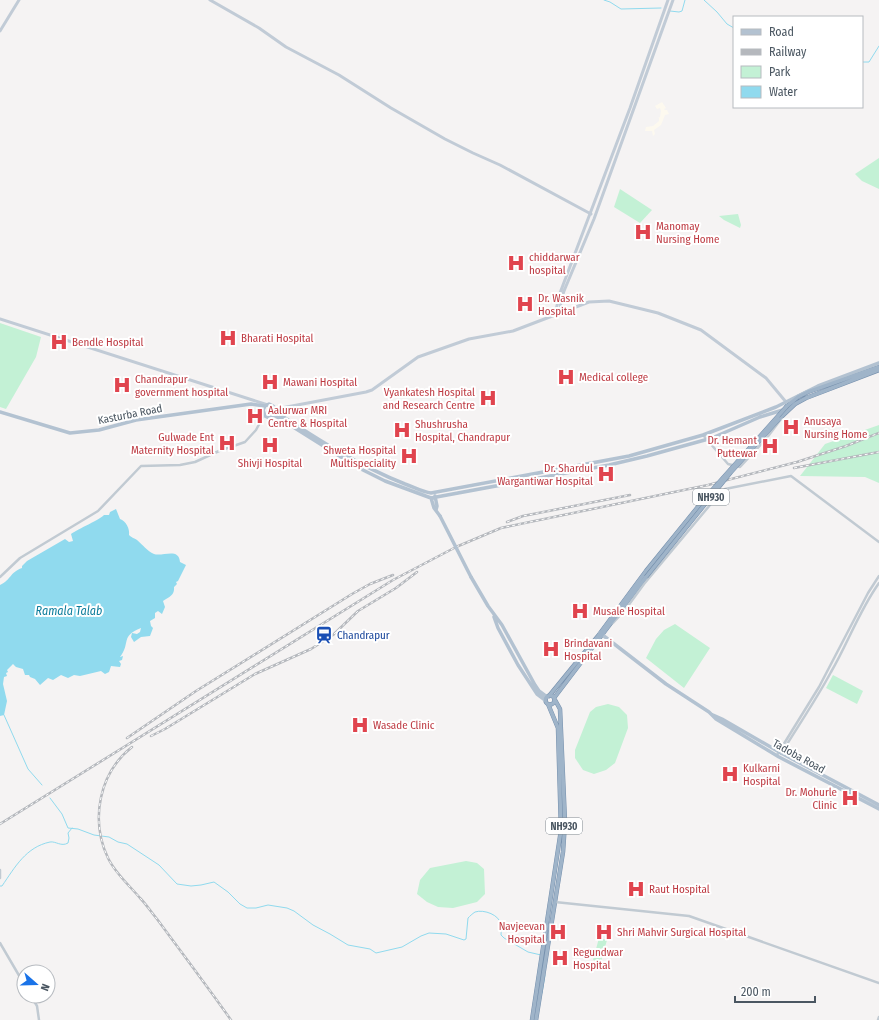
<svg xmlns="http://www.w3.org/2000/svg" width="879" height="1020" viewBox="0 0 879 1020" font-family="'Fira Sans Condensed',sans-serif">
	<rect width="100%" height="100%" fill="#f5f3f3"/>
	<path fill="#fdf9ef" d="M662,102L666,108L664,109L665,110H667L669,114L665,115L661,125L654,130L655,134L653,136L652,131H645L646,127L653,126L659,121V118H658L660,117L661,111L660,108L657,109L655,106Z"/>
	<path fill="#fce8e6" d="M733,764L736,766L732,780L728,778Z"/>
	<path fill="#c3f1d5" d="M879,158V189L862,181L855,174Z
		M620,189L652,210L640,223L614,207Z
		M738,214L741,225L740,228L724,220L719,216Z
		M0,323L41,337L36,357L6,409L0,407Z
		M879,425V483L865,477L800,476L825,444Z
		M675,624L710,648L684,688L646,658L656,639L664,630Z
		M833,675L863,691L857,704L826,688Z
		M608,704L619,707L627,715L628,728L615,763L606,770L594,774L583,770L575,758V750L590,712L596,707Z
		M466,861L477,863L484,869L485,894L477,902L453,908L438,907L427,902L417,894L420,880L430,868Z
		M599,938L607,940L601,962L593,960Z"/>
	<path fill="#90daee" d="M116,509L120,519C126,521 130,529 129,535C132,538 134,538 137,540C143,545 147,551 154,554C162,557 179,547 180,562L186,565L178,581L176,582L177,584L174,587C175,595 169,597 163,601L165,607L162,614L158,611L155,613V618L150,621L151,626L153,628L150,636L141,637L134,642L131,637L132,633L137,634L140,632L141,628C120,636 131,643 120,657L123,656L122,660L119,661L121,664L120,667L111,666L109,672L105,674L101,671L80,676L74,675L68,678L61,675L53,680L48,678L40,685L35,679L30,677L29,675H25L23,669L16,667L13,664L7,670L8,672L6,673L7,676L4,677L3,684L7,701L4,715L0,716V585C11,580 10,572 22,568V566L27,561L65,539L69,542L73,541L71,534C78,529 101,519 104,515H109L110,512Z"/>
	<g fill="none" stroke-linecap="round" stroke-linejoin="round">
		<path stroke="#90daee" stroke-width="1" d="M604,0L610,2L621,9L661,8
			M704,0L717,12L727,24L734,28
			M670,11L679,12L682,11L685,0
			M862,62H869L879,46
			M4,715L28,769L42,785
			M50,798L62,814L68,828L78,829L94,835L109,837L118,842L127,844L159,865L177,884L191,886L201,885L214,882L228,892L240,904L247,908H256L268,905L287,908L294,911L313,925L330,934L348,945L370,949L376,953L402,947L421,936L429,933L446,934L464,940L466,939L468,918C470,916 472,914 475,912C484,909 500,915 501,925C502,928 501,932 501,935L504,938L528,952L541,955
			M0,886H2C15,867 26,847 50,842C56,841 61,847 68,843L69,838L68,833L72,828
			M542,993L545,975"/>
		<g stroke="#7690ad" stroke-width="4.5">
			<path id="trunk" d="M787,406L798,397L808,392L879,367
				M779,419L795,404L806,398L879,370
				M545.5 700a4.5 4.5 0 1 1 9 0a4.5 4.5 0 1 1-9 0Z
				M549,696L598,636L646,571L706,497
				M554,698L646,577
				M532,1020L561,830L558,728L548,704
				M536,1020L563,852L565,822L560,709L555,700"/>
		</g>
		<path stroke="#c1cad2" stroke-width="2.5" d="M703,435L728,464L740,467L766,439L781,419
			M0,577L20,558L98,511L141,466L180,465L195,462L219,451L245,442L256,430L264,415
			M613,623L625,610L644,584L720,493L725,489L791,476L879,542
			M781,754C798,726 816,700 831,672C848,643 859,611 879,583
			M777,755L819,687L868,593L879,576
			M0,870V878
			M555,902L689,916L879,983
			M0,943L24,984
			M31,996L37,1006L39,1020
			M878,1020L879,1017"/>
		<path stroke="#c1cbd6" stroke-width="3" d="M210,0L259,28L286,47L339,75L391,108L445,139L473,153L500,165L591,214
			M0,31L19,0
			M560,312L561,300L564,291L594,219L673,0
			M555,314L560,293L630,108L668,0
			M0,319L268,405
			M276,409L366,392L372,390L418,357L469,339L513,331L589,302L609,301L658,313L701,330L766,378L786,402"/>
		<path stroke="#b3c2d1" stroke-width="3.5" d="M0,412L70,433L99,430L136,420L251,404L265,406L269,404L273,406L276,409L274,415L269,418L265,416L263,410L265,406
			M276,412C317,439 359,466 405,484C414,487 422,492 431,493L629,456L703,435L776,407L818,386L879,363
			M274,415L357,467L385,481L431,498L609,465L647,456L712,438L760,417L786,409
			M435,496L437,506L436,510
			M431,498L434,508L440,516
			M471,577L488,606L502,625L535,685L539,691L547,697
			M494,617L498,628L518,665L537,694L545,700
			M600,633L666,684L709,712L716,719L779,757L879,809
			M713,715L722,719L781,753L879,805"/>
		<use href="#trunk" stroke="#9fb4c9" stroke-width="3.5"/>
		<g stroke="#b5b8bd" stroke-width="2.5">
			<path id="rail" d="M794,468L879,452
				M507,522L523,516L630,495
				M151,736L165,729L255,674L311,649L333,635L358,611L396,588L417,572
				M127,738L196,691L352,594L370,584L393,575
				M132,747C99,773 90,820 108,858C115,873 129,885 140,898C146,904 151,912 157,919C182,953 207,986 231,1020
				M0,824L393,580L456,547L501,528L708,485L797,462L846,446L879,433"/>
		</g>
		<use href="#rail" stroke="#fff" stroke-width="1" stroke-dasharray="3" stroke-linecap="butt"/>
		<g stroke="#7690ad" stroke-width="4.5" stroke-linecap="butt">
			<path id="trunk-bridge" d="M706,497L787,406
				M646,577L731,472L779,419"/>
		</g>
		<path stroke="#b3c2d1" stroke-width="3.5" d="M440,516L471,577"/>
		<use href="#trunk-bridge" stroke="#9fb4c9" stroke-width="3.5"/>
	</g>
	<defs>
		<g id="hospital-bare" transform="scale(1.38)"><path d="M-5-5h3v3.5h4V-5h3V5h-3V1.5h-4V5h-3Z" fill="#e0444e" stroke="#fff" stroke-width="2.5" paint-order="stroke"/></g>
		<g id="station-bare" transform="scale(1.38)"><path d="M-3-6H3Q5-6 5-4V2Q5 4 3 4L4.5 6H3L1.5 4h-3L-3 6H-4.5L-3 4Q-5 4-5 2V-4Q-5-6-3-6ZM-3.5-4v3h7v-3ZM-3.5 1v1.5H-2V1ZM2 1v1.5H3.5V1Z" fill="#1a4fb4" stroke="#fff" stroke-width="2.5" paint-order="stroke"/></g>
	</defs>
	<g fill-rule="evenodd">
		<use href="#hospital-bare" x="643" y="232"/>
		<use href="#hospital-bare" x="516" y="263"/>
		<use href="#hospital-bare" x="525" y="304"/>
		<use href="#hospital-bare" x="228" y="338"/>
		<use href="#hospital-bare" x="59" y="342"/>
		<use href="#hospital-bare" x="566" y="377"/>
		<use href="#hospital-bare" x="270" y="382"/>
		<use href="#hospital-bare" x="122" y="385"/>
		<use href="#hospital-bare" x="488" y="398"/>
		<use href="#hospital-bare" x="255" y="416"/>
		<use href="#hospital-bare" x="791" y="427"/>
		<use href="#hospital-bare" x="402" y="430"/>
		<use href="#hospital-bare" x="227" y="443"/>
		<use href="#hospital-bare" x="270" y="445"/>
		<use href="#hospital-bare" x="770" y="446"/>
		<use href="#hospital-bare" x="409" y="456"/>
		<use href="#hospital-bare" x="606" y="474"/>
		<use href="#hospital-bare" x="580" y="611"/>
		<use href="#station-bare" x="324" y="635"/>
		<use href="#hospital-bare" x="551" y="649"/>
		<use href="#hospital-bare" x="360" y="725"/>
		<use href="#hospital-bare" x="730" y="774"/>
		<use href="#hospital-bare" x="850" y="798"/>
		<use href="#hospital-bare" x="636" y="889"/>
		<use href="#hospital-bare" x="558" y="932"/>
		<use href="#hospital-bare" x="604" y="932"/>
		<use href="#hospital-bare" x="560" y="958"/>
	</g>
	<g text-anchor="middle" stroke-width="4" stroke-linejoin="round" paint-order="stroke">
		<g fill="#fff" stroke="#808990" stroke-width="1">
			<rect x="693" y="489" width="36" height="16" rx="3"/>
			<rect x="546" y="818" width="36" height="16" rx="3"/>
		</g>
		<g font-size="10" font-weight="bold" fill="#4a5661">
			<text x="711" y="501">NH930</text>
			<text x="564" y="830">NH930</text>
		</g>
		<g font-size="11" fill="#be3a42" stroke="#fff" text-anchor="start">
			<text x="656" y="230">Manomay<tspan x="656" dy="13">Nursing Home</tspan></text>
			<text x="529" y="261">chiddarwar<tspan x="529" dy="13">hospital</tspan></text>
			<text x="538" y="302">Dr. Wasnik<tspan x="538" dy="13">Hospital</tspan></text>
			<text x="241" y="342">Bharati Hospital</text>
			<text x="72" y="346">Bendle Hospital</text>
			<text x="579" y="381">Medical college</text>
			<text x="135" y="383">Chandrapur<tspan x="135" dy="13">government hospital</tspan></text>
			<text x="283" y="386">Mawani Hospital</text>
			<text x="475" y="396" text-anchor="end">Vyankatesh Hospital<tspan x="475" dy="13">and Research Centre</tspan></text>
			<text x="268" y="414">Aalurwar MRI<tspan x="268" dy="13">Centre &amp; Hospital</tspan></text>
			<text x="804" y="425">Anusaya<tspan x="804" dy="13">Nursing Home</tspan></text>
			<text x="415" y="428">Shushrusha<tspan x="415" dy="13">Hospital, Chandrapur</tspan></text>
			<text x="214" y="441" text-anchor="end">Gulwade Ent<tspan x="214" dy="13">Maternity Hospital</tspan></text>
			<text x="757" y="444" text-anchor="end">Dr. Hemant<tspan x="757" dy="13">Puttewar</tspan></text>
			<text x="396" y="454" text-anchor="end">Shweta Hospital<tspan x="396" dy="13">Multispeciality</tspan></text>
			<text x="270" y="467" text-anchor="middle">Shivji Hospital</text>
			<text x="593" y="472" text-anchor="end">Dr. Shardul<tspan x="593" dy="13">Wargantiwar Hospital</tspan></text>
			<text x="593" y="615">Musale Hospital</text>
			<text x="564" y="647">Brindavani<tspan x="564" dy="13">Hospital</tspan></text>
			<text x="373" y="729">Wasade Clinic</text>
			<text x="743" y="772">Kulkarni<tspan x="743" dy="13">Hospital</tspan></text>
			<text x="837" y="796" text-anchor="end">Dr. Mohurle<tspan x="837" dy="13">Clinic</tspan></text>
			<text x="649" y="893">Raut Hospital</text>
			<text x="545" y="930" text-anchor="end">Navjeevan<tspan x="545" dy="13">Hospital</tspan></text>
			<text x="617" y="936">Shri Mahvir Surgical Hospital</text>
			<text x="573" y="956">Regundwar<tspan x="573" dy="13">Hospital</tspan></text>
		</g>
		<g font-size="11" fill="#4a5661" stroke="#fff">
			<text transform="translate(130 414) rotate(-11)" y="4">Kasturba Road</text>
			<text transform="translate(799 756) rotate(29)" y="4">Tadoba Road</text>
		</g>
		<g font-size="11" fill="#164399" stroke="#fff" text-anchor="start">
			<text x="337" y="639">Chandrapur</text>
		</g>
		<g font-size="12" font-style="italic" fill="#0c7c9b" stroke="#fff">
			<text x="69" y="615">Ramala Talab</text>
		</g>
	</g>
	<rect x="733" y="16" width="130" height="92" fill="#ffffff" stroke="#b7bbc0"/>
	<rect x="741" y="29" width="20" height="6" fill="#b3c2d1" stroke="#b7bbc0"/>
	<text x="769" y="36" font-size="12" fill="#4a5661">Road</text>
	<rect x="741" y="49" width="20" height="6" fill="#b5b8bd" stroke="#b7bbc0"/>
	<text x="769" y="56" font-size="12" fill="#4a5661">Railway</text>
	<rect x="741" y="66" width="20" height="12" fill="#c3f1d5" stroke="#b7bbc0"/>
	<text x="769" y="76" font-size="12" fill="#4a5661">Park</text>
	<rect x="741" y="86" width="20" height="12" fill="#90daee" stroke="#b7bbc0"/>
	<text x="769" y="96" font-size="12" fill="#4a5661">Water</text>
	<g transform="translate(36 984) rotate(110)"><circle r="19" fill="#ffffff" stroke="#b7bbc0"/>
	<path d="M0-3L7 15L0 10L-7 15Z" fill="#1a73e8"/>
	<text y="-6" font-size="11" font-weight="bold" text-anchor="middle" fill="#4a5661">N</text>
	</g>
	<path d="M735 996v6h80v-6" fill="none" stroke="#4a5661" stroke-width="2"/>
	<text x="741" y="996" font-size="12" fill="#4a5661" stroke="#ffffff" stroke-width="3" paint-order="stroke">200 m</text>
</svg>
